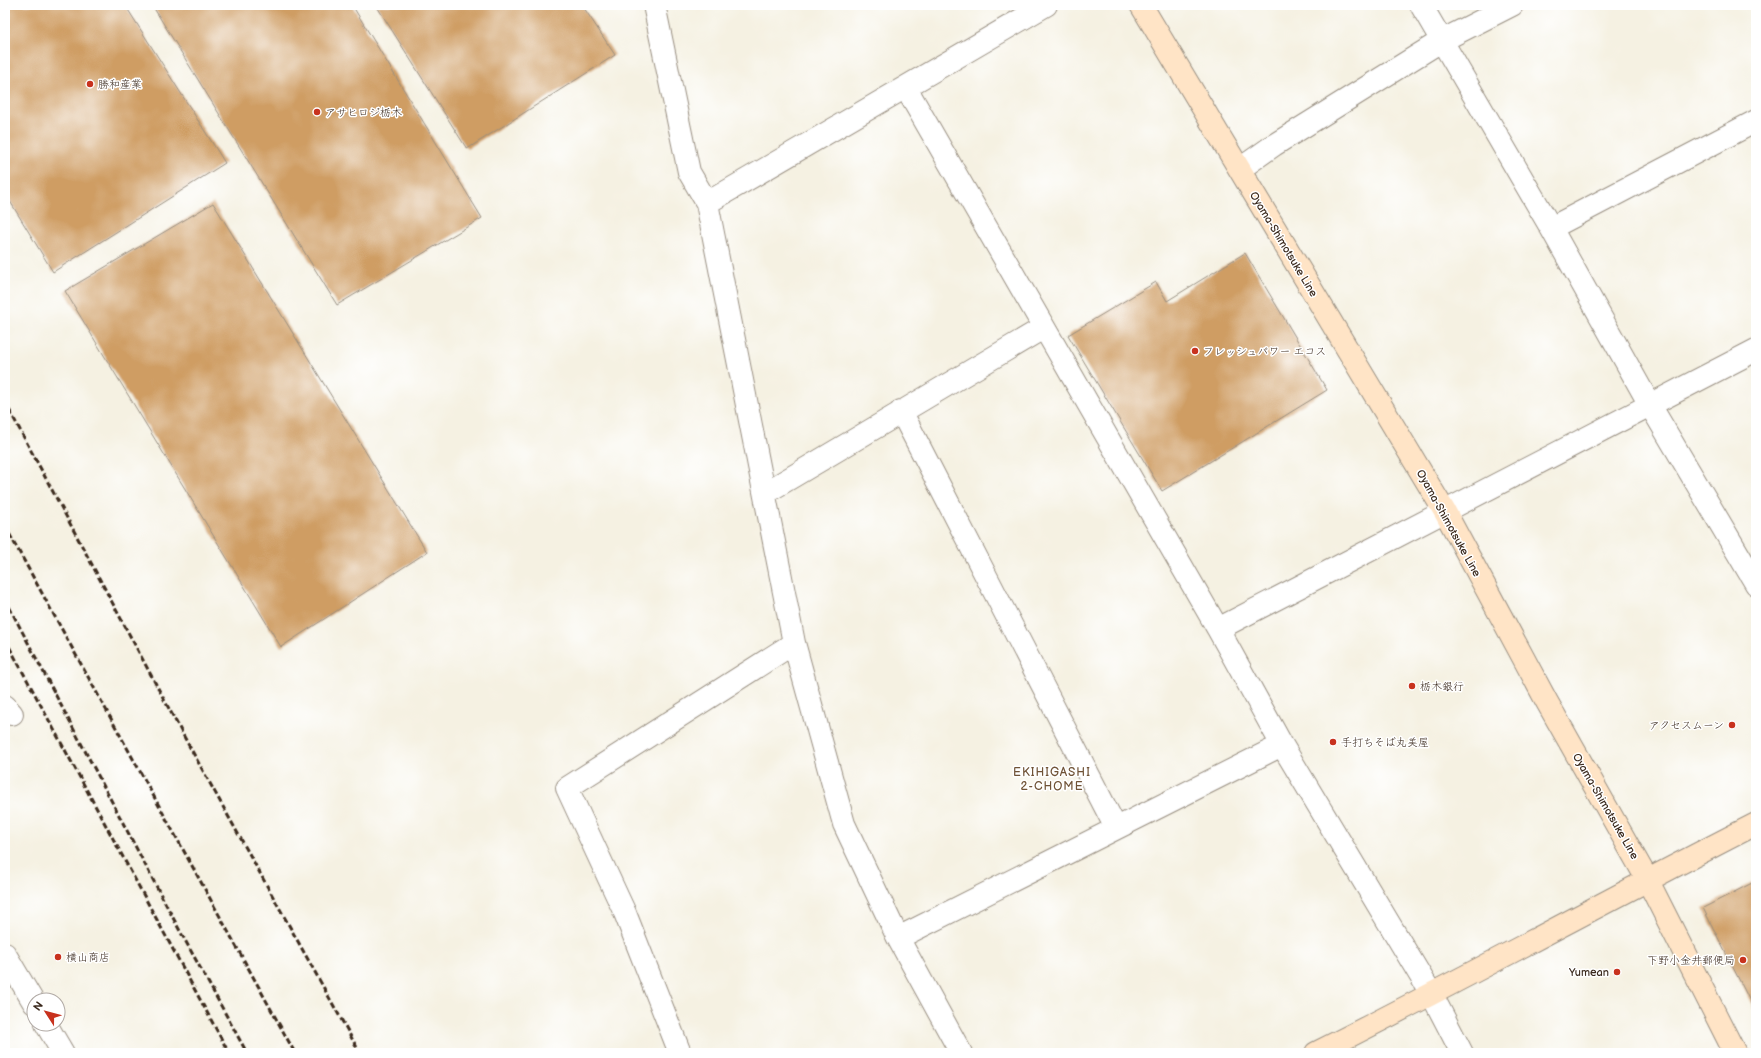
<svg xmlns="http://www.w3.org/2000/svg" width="1761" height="1058" viewBox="0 0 1761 1058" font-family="'Balsamiq Sans','Klee One',sans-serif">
	<rect width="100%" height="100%" fill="#fff"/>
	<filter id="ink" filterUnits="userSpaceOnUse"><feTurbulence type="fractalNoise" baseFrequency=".025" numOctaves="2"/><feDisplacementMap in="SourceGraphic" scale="8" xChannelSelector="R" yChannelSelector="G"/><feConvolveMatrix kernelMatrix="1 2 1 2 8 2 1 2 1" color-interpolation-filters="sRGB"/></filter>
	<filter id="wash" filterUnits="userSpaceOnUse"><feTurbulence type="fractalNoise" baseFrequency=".012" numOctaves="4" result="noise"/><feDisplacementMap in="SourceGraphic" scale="16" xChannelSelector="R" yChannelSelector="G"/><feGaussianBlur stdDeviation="0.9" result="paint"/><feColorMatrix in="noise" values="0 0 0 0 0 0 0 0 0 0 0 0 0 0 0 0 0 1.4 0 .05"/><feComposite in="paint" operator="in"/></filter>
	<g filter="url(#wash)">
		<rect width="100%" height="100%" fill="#f5f1e2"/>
		<g id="blocks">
			<path fill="#cf9d64" d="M5,5H125L225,163L53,272L5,193Z
				M152,5H352L482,218L337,305Z
				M376,5H582L615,55L467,149Z
				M213,203L427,552L281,647L65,291Z
				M1245,253L1327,390L1162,491L1068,335L1156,282L1167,301Z
				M1756,881V1013L1703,908Z"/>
		</g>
	</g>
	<g filter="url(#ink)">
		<use href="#blocks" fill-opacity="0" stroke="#988e80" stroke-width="1"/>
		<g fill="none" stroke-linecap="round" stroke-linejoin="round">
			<g stroke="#988e80" stroke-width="24">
				<path id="street" d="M654,5L689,172L707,203L794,643L844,824L898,938L961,1053
					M1421,5L1551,228L1650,405L1756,584
					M906,88L1218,629L1282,745L1432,995L1462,1053
					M1240,169L1274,145L1441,41L1512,5
					M707,203L1046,5
					M1551,228L1756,121
					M901,411L1116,828
					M765,493L1043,328
					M1218,629L1756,350
					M5,706L12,714
					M898,938L1282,745
					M5,954L34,1003
					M46,1024L63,1053
					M680,1053L625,913L567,788L794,643"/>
			</g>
			<g stroke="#988e80" stroke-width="24">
				<path id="secondary" d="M1141,5L1445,512L1547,702L1647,879L1735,1053
					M1316,1053C1464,979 1609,899 1756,824"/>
			</g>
			<use href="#street" stroke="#fff" stroke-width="22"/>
			<use href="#secondary" stroke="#ffe4c6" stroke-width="22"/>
			<path stroke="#3b2a1e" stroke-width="3" stroke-dasharray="6 3" stroke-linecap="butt" d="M5,402L182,733L360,1053
				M5,526L295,1053
				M5,599L180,931L247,1053
				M5,639L229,1053"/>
		</g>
	</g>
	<g fill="#c8321e" stroke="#fff" stroke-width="1.5">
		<circle cx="90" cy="84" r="4"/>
		<circle cx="317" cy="112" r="4"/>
		<circle cx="1195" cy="351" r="4"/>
		<circle cx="1412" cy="686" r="4"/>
		<circle cx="1732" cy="725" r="4"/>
		<circle cx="1333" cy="742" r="4"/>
		<circle cx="58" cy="957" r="4"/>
		<circle cx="1743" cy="960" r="4"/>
		<circle cx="1617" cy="972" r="4"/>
	</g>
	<g text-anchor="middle" stroke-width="3" stroke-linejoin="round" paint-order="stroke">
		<g font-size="11" fill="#3b2a1e" stroke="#fff" text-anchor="start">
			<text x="98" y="88">勝和産業</text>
			<text x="325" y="116">アサヒロジ栃木</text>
			<text x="1203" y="355">フレッシュパワー エコス</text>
			<text x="1420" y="690">栃木銀行</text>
			<text x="1724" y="729" text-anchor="end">アクセスムーン</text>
			<text x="1341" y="746">手打ちそば丸美屋</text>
			<text x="66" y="961">横山商店</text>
			<text x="1735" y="964" text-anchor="end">下野小金井郵便局</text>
			<text x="1609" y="976" text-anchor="end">Yumean</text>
		</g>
		<g font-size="11" fill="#3b2a1e" stroke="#fff">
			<text transform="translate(1284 244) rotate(59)" y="4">Oyama-Shimotsuke Line</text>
			<text transform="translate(1449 523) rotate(61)" y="4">Oyama-Shimotsuke Line</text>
			<text transform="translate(1606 806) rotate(60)" y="4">Oyama-Shimotsuke Line</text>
		</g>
		<g font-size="12" letter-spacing="1" fill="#6f5236" stroke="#fff">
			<text x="1052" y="776">EKIHIGASHI<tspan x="1052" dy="14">2-CHOME</tspan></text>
		</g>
	</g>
	<rect width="1761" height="1058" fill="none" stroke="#fff" stroke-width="20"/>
	<g transform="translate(46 1012) rotate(306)"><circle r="19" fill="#ffffff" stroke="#b1aaa5"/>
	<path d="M0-3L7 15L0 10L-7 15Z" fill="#c8321e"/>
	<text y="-6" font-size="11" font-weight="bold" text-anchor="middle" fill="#3b2a1e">N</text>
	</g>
</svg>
